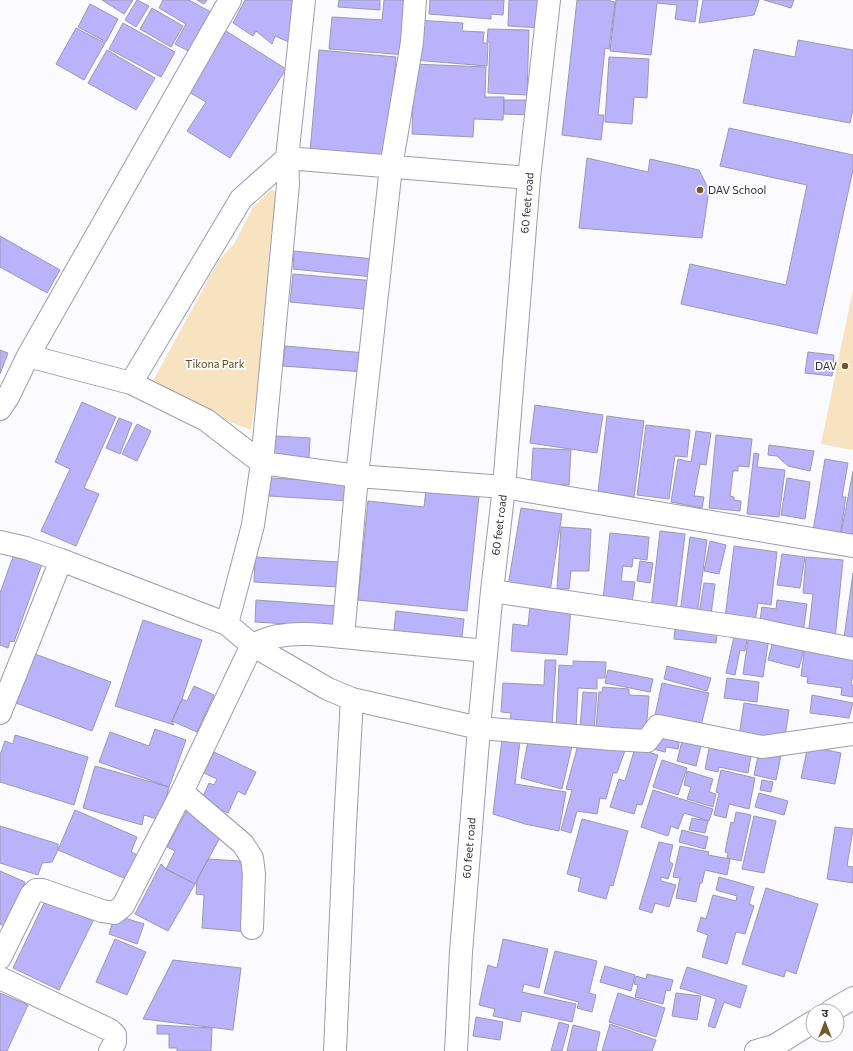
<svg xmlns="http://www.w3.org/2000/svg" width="853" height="1051" viewBox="0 0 853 1051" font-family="Commissioner,'Noto Sans Devanagari',sans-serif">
	<rect width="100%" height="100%" fill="#fbfaff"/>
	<path fill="#f8e3c1" d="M272,189L287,205L272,308L251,430L148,390L219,260L234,244L253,207Z
		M853,289V450L821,444Z"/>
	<path fill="#bbb2fc" stroke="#9b99ad" d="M102,0H133L124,14Z
		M137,0L149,6L136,27L125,20Z
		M163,0H189L216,15L194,54L175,44L186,24L159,8Z
		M197,0H207L204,4Z
		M245,0H297L291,43L275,36L272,44L256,31L253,36L233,23Z
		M339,0H380V10L338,7Z
		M384,0H412L407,55L329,49L332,17L382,20Z
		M430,0H504L503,15L491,14V19L429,14Z
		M509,0H542V28L508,26Z
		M577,0H610V1L615,2L609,49L605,48L598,115H604L601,140L562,135Z
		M616,0H698L695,22L675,19L677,5L657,3L651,55L610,51Z
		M703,0H759L754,15L699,23Z
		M764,0H794L791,8Z
		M90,4L118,19L106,42L78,27Z
		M152,8L183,26L171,47L140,29Z
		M417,20L463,23L462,31L484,32L483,43H488L487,66L414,60Z
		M123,23L175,52L161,77L109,49Z
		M76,28L105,43L84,80L56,64Z
		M488,29L529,30L527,95L488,93L490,42H487Z
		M226,31L286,69L230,158L187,131L206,102L189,92Z
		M798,40L853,50V109L850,123L743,103L754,49L795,57Z
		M107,50L155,78L136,110L88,83Z
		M319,50L396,57L387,159L310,152Z
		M609,57L649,59L647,98L634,97L632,124L605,122Z
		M414,64L486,67L485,97H504L503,120L474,119L473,137L412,134Z
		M504,100H530V115L504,114Z
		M729,128L853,155V170L817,334L681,304L690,264L786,285L807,185L720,166Z
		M587,158L648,172L650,159L699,170L709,190L702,238L579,228Z
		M0,236L60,270L47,293L0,267Z
		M294,251L374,259L372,277L293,269Z
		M293,274L376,281L374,310L290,302Z
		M285,346L366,353L364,372L283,366Z
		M0,350L8,353L0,374Z
		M808,352L834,355L832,376L805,373Z
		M82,402L116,417L84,488L99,494L76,546L41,531L70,469L55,462Z
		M535,405L603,415L597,453L530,443Z
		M607,416L644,421L634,497L598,492Z
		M119,418L132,423L120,454L106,448Z
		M137,424L151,431L137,461L122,454Z
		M646,425L690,430L687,457L675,456L669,499L637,495Z
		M696,431L711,433L706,465L700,464L694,496L704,497L702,508L671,502L678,459L691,462Z
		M716,435L752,439L749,467L738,466V471H733L730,496L734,497V500L741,501L740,511L709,508Z
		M276,436L310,438L309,458L274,456Z
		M769,445L814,451L810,471L788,466L777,456L768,455Z
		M533,448L571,450L569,485L531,484Z
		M754,453L759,454L757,467L785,470L779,517L747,514Z
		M825,459L848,463L842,497H846L840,536L813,531Z
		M853,471V536L841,534Z
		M271,478L350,483L349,501L269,496Z
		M787,478L810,482L805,519L781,515Z
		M426,490L479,496L467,611L358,600L368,501L424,507Z
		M521,508L562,514L550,592L508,586Z
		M561,527L591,529L589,571H571L569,589H557Z
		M660,531L685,534L676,611L651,608Z
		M610,533L649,537L647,560L633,558L632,567L623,566L621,581L635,582L632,603L603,600Z
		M690,537L707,540L697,615L680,613Z
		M710,541L726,545L719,574L704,571Z
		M734,546L777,552L771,605L758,603L755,622L725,618Z
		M14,554L42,564L14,642L10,641L8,648L0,645V593Z
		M782,554L805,557L800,588L777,585Z
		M255,557L339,562L338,587L254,582Z
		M806,557L843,560L835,639L808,636L813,594L803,593Z
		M640,561L653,563L650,583L637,581Z
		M853,573V646L843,645Z
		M704,583L715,584L711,615L699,613Z
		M256,600L338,606L337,627L255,622Z
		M777,600L807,604L803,633L759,627L762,607L776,609Z
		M530,605L571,608L567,655L511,651L513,624L528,626Z
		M396,611L464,619L461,646L393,639Z
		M143,620L202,640L182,699L172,721L174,725L115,706Z
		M676,620L718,625L716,643L674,639Z
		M735,632L748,634L745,651L740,650L735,675L726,673Z
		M749,634L769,637L763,677L743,674Z
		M774,637L805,645L799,668L768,660Z
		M805,645L853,652V674L851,685H853V697L841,695L842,688L807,683L808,677L801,676Z
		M35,654L111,682L92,731L16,703Z
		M545,660H556L552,727L510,725L511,713L501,712L503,683L544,685Z
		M573,661L606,662L605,678H597V689L578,688L576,729L556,728L559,665L573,666Z
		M667,666L711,678L707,691L664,679Z
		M608,670L653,679L650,692L605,683Z
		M727,678L759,682L757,702L724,698Z
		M662,683L709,693L700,730L654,720Z
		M194,686L214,695L197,732L172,721L182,699L187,701Z
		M603,687L629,689V695L649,696L646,732L596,727L599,692H602Z
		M583,692L597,693L594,729L580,728Z
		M812,695L853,703L849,718L810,713Z
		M744,703L789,710L784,743L739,736Z
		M155,729L186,740L169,787L99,762L110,732L149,746Z
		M666,729L681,732L678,749L666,747L665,752L653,749Z
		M684,733L703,738L696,766L677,761Z
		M15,735L88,757L74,805L0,782V755L5,741L13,744Z
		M502,739L520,741L515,784L566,792L559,831L525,824L493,814Z
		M528,741L573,742L562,789L521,778Z
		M579,741L628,742L617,773H613L606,799L600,798L597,814L577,811L571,833L561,830L572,790L566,789Z
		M710,744L752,750L748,773L719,767L718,772L705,769Z
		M808,746L841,753L835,784L801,778Z
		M635,748L658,755L642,805L637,804L634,814L610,807L619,779L625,781Z
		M759,751L781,755L776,780L754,775Z
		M214,752L256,772L245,795L238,791L228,813L201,801L209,783L214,785L217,779L204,773Z
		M662,760L687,768L678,795L653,787Z
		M95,766L169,787L160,820L144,815L142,825L83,808Z
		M721,770L755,778L749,809L729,804L726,818L714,815L719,793L716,792Z
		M687,771L713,779L709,792L716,794L713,807L687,799L691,787L684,785Z
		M762,780L773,782L771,792L760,790Z
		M653,790L713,809L709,821L684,813L678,829L671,826L668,836L641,827Z
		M759,793L788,801L784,815L755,807Z
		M75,810L137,837L131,852L142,857L131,881L58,850Z
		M187,810L224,830L195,884L166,869L175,851L167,847Z
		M736,812L751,815L741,861L727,858L728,853L725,852L731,822L734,823Z
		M754,816L776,821L764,873L742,869Z
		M692,818L708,821L705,833L689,830Z
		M582,819L628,831L613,886L610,885L606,899L578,891L581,878L567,874Z
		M0,826L58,844V850L52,862L42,863L38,875L0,863Z
		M835,827L853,829L847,866L853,867V883L827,879Z
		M682,830L708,837L705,849L679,842Z
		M659,842L673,845L669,861L673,864L668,879L661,877V881L676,885L669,907L655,903L652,913L639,909Z
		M680,846L709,852L708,855L730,859L727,875L705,870L702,883H700L696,902L676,898L680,878L673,877Z
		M208,859L255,862L249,932L202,928L204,895L196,894L197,880Z
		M161,864L166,869L195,884L168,931L135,914Z
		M0,871L25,882L5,927L0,924Z
		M719,877L754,887L749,904L754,906L745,934L736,932L727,964L702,957L708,935L697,931L701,917L706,919L713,895L736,901L737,896L716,890Z
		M766,888L818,904L796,974L786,970L784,977L742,964Z
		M46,899L93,921L59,990L13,968Z
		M115,915L144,924L137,944L109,934Z
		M115,939L146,952L127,995L96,982Z
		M503,939L548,949L539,988L524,984L522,992L576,1004L572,1022L522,1011L520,1022L493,1016L495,1009L479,1005L488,965L497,968Z
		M555,951L597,961L589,993L596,995L592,1012L577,1008L579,1002L544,993Z
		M173,960L241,968L233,1030L143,1019Z
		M605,966L635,975L631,991L600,982Z
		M687,967L747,986L740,1008L724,1002L715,1028L708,1026L716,999L680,988Z
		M647,974L673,980L670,991L666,990L663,1004L635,997L638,985L634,984L636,976L646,979Z
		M0,993L28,1005L7,1051H0Z
		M618,993L665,1008L656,1037L609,1022Z
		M676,993L701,996L697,1020L672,1016Z
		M476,1017L503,1022L500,1040L473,1036Z
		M559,1022L569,1025L562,1051H551Z
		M610,1024L656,1040L652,1051H602Z
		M157,1025L212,1028L211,1051H177V1048H169V1034H157Z
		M573,1025L600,1032L596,1051H567Z"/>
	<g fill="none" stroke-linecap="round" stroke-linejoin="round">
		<g stroke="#9d9baf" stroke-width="24">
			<path id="street" d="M415,0L412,42L391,167L357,476L343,637L486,651
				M28,356L131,383L206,420L262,463L357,476L504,487L853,546
				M131,383L241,199L287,158L529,178
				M0,409L8,397L28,356L230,0
				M0,542L26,548L61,560L227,624L252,645L328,689L352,699L479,728L612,739L647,741L658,726L762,747L853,734
				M492,591L760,630L792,637L853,649
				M227,624L253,525L262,463L288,184L287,158L304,0
				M0,713L61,560
				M182,792L243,844L252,858L254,874L252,928
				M0,958L31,895L36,890H42L102,911L114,913L123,906L182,792L252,645C261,641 270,637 279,636C300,632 322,635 343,637
				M0,978L110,1030L115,1035V1042L110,1051
				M831,1011L853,998
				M335,1051L345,824L352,699
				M756,1051L774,1046L813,1022"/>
		</g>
		<g stroke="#9d9baf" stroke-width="24">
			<path id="secondary" d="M456,1051L461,952L479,728L492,591L504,487L529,178L549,0"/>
		</g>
		<use href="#street" stroke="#fff" stroke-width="22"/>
		<use href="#secondary" stroke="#fff" stroke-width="22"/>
	</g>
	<g fill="#74592b" stroke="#fff" stroke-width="1.5">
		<circle cx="700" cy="190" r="4"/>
		<circle cx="845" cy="366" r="4"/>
	</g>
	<g text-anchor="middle" stroke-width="3.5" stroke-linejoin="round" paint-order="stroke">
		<g font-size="11" fill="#302f38" stroke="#fff" text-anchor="start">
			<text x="708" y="194">DAV School</text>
			<text x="837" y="370" text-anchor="end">DAV</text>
		</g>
		<g font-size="11" fill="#302f38" stroke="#fff">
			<text transform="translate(527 203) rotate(-85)" y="4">60 feet road</text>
			<text transform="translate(499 525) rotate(-83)" y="4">60 feet road</text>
			<text transform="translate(469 848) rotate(-85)" y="4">60 feet road</text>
		</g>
		<g font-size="11" fill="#5f4820" stroke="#fff">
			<text x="215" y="368">Tikona Park</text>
		</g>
	</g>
	<g transform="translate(825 1023)"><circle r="19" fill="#ffffff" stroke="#acacaf"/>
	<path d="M0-3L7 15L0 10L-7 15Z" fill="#74592b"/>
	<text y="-6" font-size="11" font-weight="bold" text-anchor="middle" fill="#302f38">उ</text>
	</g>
</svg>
